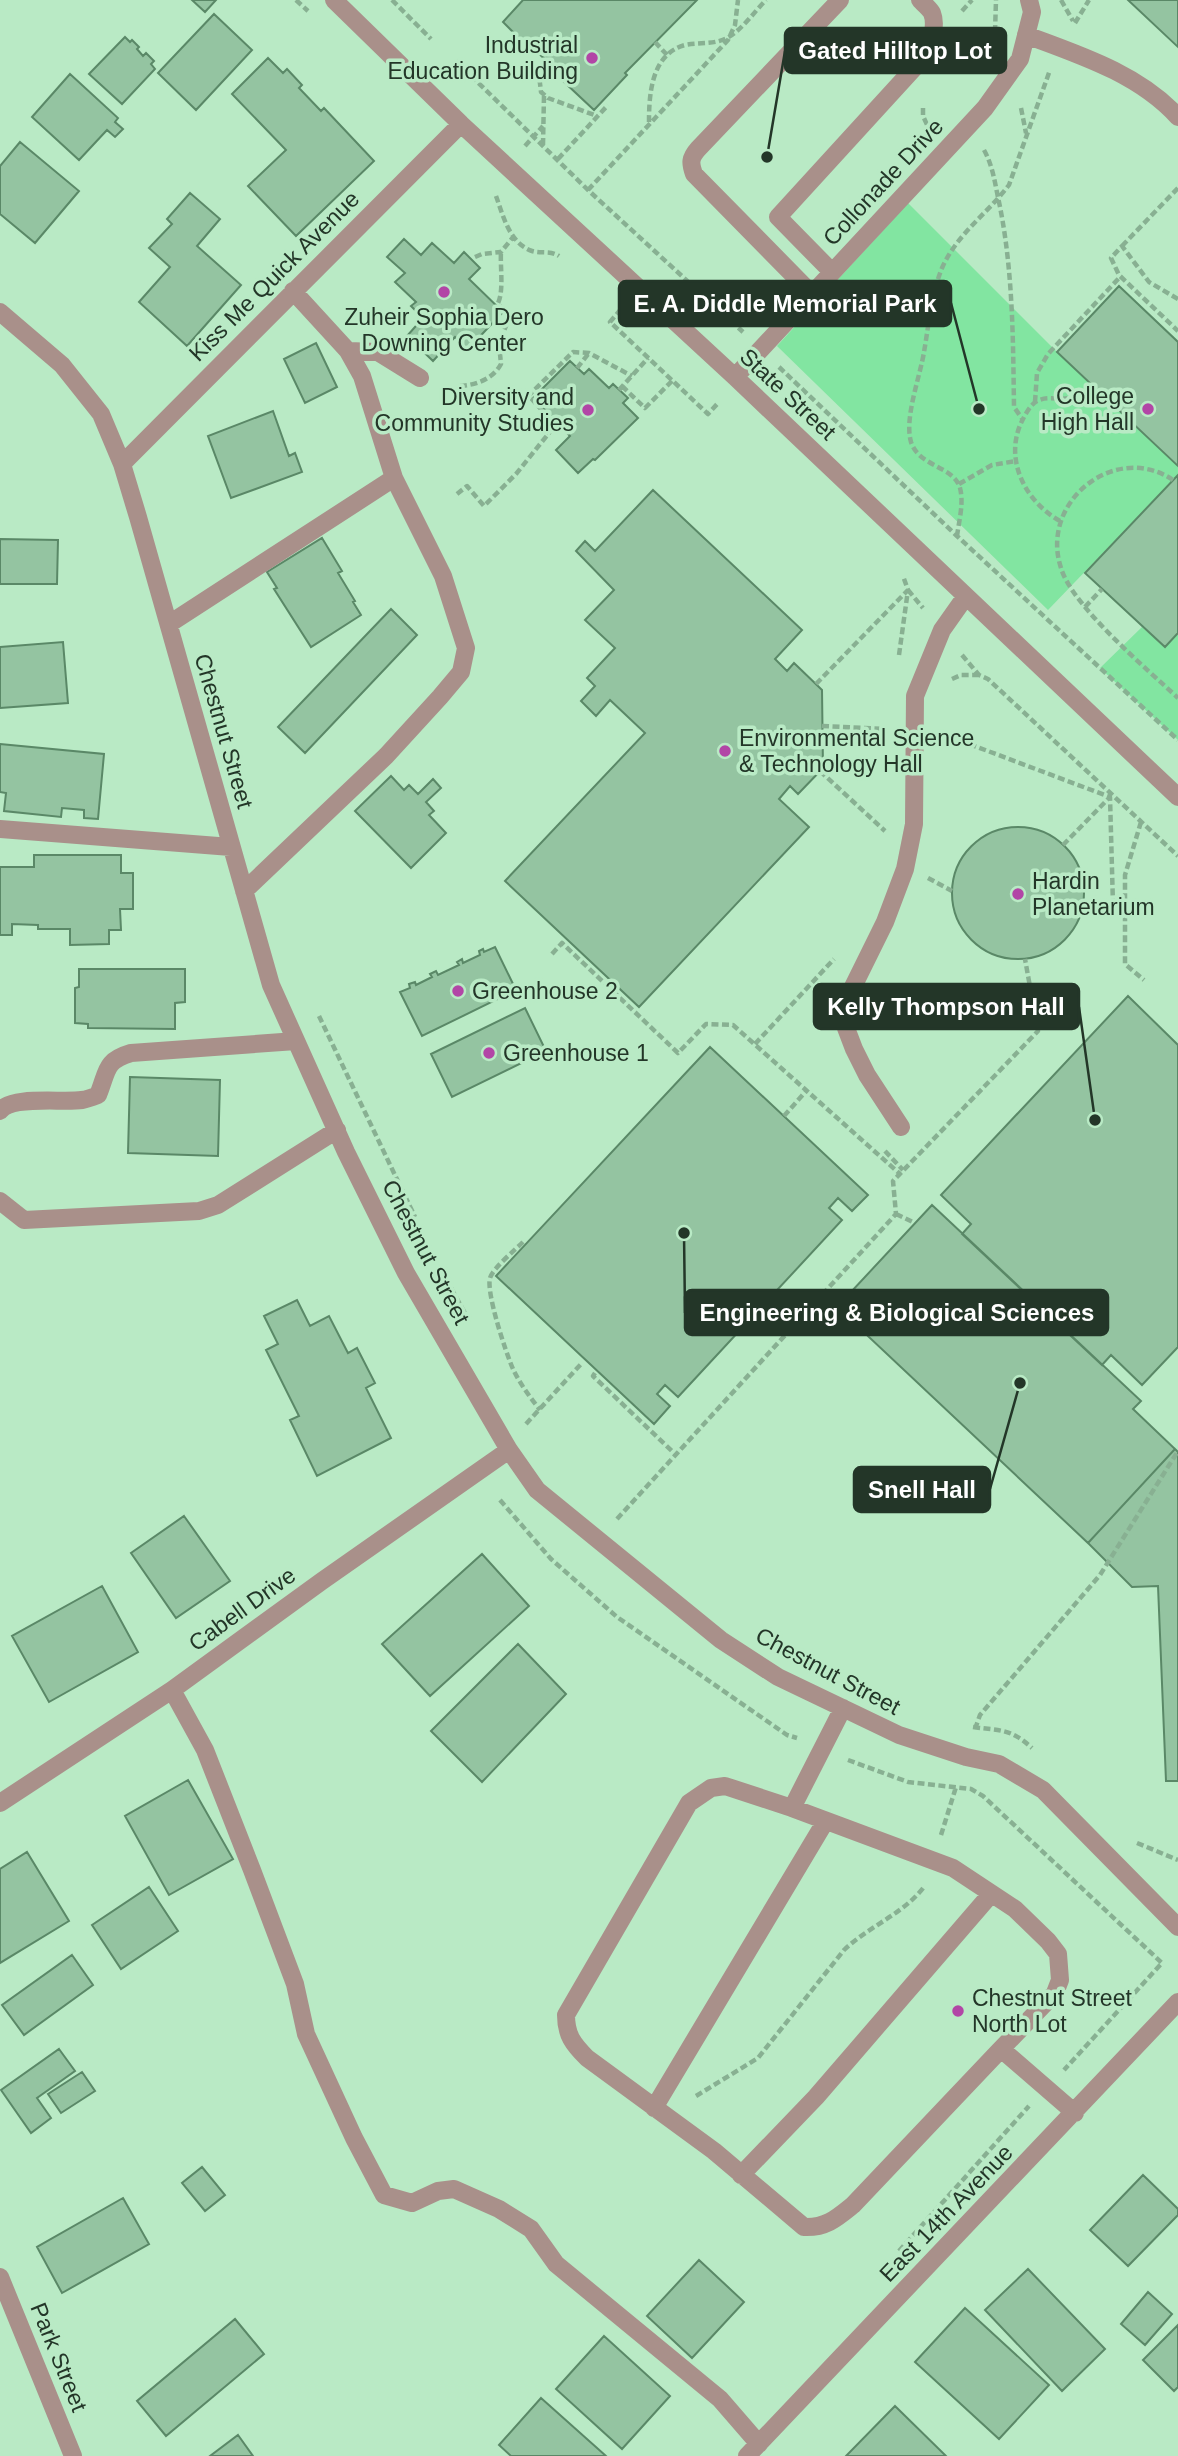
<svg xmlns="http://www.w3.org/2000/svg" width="1178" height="2456" viewBox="0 0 1178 2456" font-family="Helvetica,sans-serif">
	<rect width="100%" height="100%" fill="#b9eac5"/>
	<path fill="#82e5a1" d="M908,203L1057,352L1178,466V475L1048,610L777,346Z
		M1142,627L1165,647L1178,633V740L1100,668Z"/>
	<path fill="#94c4a1" stroke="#5a8867" stroke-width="2" d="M192,0H216L205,12Z
		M523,0H697L625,73L627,75L594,110L562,80L564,77L536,51L534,53L503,22Z
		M1128,0H1178V47Z
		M214,14L252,50L196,110L158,73Z
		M125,37L130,42L132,40L139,47L137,49L143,56L146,53L154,61L151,64L155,69L122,104L89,74Z
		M268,58L283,73L287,69L302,85L299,88L321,111L324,108L374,161L296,236L248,186L286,150L232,94Z
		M70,74L118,118L115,122L123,129L115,137L107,130L79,160L32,117Z
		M20,142L79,191L35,243L0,214V166Z
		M190,193L220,219L197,246L241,285L187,346L139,302L170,267L149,248L172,224L167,219Z
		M404,239L421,255L432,243L454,263L464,252L480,268L469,279L503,312L468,349L455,337L433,361L407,336L423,318L411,306L416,302L395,282L405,273L387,257Z
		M1119,286L1178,342V466L1057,352Z
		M316,343L337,387L305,403L284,359Z
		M570,361L584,374L589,369L609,388L613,384L628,398L623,403L638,418L595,460L593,459L578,473L556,450L570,436L533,398Z
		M273,411L289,456L295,453L302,472L231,498L208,436Z
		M1178,475V633L1165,647L1085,573Z
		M653,490L802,630L775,659L787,671L794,663L822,690L823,768L798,794L790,786L779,799L809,827L639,1007L505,881L645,733L610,700L596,716L581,701L595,686L587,678L615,648L585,620L614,590L576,551L585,541L595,551Z
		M322,538L342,571L338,573L355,601L353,602L361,615L311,647L274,589L277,588L267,572Z
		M0,539L58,540L57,584H0Z
		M391,609L417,635L305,753L278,727Z
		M63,642L68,703L0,708V647Z
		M0,744L104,754L98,819L84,818V810L62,808L61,817L4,811L6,793L0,792Z
		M391,776L404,790L409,785L418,794L433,779L441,788L426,802L434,811L429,815L446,833L411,868L355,811Z
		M952 893a66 66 0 1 1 132 0a66 66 0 1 1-132 0Z
		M34,855H121V873H133V909H120L121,930H109V944L70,945V929H38V925L12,924V935H0V867H34Z
		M495,947L516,990L422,1036L400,992L410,988L409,984L415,982L416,985L432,977L430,974L436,971L438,975L459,965L457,962L462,959L463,963L480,955L479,951L483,949L484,952Z
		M79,969H185V1002L175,1003V1029L88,1028V1024L75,1023V988L79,987Z
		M1128,996L1178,1045V1347L1142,1385L1111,1355L1102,1365L962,1234L971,1224L941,1195Z
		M525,1008L546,1051L452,1097L431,1054Z
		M710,1047L868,1195L852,1211L838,1198L829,1208L842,1220L678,1397L665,1385L657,1394L670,1406L654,1424L496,1276Z
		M130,1077L220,1080L218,1156L128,1153Z
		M932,1205L1141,1401L1133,1409L1175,1449L1088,1543L837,1307Z
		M297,1300L310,1326L329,1316L348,1353L357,1348L375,1383L366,1388L391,1438L317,1476L290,1420L299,1416L266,1350L278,1344L264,1316Z
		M1175,1449L1178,1452V1781H1166L1158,1586L1132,1587L1088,1543Z
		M184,1516L230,1581L176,1618L131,1553Z
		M482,1554L529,1606L430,1696L382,1644Z
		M102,1586L138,1652L49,1702L12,1636Z
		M518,1644L566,1694L482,1782L431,1731Z
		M188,1780L233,1859L169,1895L125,1816Z
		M27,1852L69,1921L0,1963V1869Z
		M149,1887L178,1931L121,1969L92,1925Z
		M72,1955L93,1985L24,2035L2,2005Z
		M59,2049L75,2071L37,2098L51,2118L31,2133L1,2090Z
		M82,2072L95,2091L61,2113L48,2094Z
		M202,2167L225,2195L205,2211L182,2183Z
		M1143,2175L1178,2209V2215L1128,2266L1090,2230Z
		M123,2198L149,2244L62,2293L37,2247Z
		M699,2260L744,2302L692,2358L647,2316Z
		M1028,2269L1105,2349L1062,2391L985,2310Z
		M1148,2292L1172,2314L1145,2345L1121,2324Z
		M965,2308L1049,2385L999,2439L915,2362Z
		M235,2319L264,2354L166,2436L137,2401Z
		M1178,2325V2387L1174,2391L1143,2360Z
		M604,2336L670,2396L622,2449L556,2389Z
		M541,2398L606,2456H511L499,2445Z
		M895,2406L946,2456H846Z
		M238,2435L253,2456H210Z"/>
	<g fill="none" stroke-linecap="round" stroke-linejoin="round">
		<path stroke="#88b092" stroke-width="4.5" stroke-dasharray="7 3.5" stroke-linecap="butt" d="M296,0L308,11
			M392,0L431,39
			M1061,0L1073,21
			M962,11L972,0
			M1075,23L1089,0
			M995,32L996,0
			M655,42L668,56
			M456,61L588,190L743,332
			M524,69L539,75L541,92L548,98L597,116
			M539,75L550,64
			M923,108V116L929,129
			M1021,108L1026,133
			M649,122C649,95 651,54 685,45C700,42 713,45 727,38C742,30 754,12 766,0
			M543,145L544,95
			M525,146L543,126
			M984,150C993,166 995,184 999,202C1013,269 1013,338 1014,407L1023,420
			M558,159L608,105
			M588,190L728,40L735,25L738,0
			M496,196C503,215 509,243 532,251C541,254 550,250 559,256
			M1122,246L1178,188
			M475,257L482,254L501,252L514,236
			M1178,299L1149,282L1122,246L1111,258L1119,275L1178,331
			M621,309L610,322L708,414L719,402
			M779,367L957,536L1178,740
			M577,368L589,353
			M460,386C476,385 493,379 501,364L499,344L509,318L498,303C504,291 500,266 501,252
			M622,386L645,408L672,381
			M619,390L648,358
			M1035,402L1037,373L1048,354L1120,277
			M520,404L573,352L589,353L632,376
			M1173,480C1115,441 1039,502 1061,568C1072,606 1147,669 1178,698
			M959,484L992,465L1016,461
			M457,494L467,486L484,506L516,474L549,433L540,425L548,417L529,396
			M1060,521C1026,502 1004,461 1021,423C1025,415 1030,405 1037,401C1051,394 1064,404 1080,394
			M957,536C959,521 964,503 960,488C954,466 919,467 911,442C904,418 920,377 924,352C929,324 931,295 942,268C957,234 987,214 1009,185L1050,70
			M908,590L923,608
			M1085,607L1102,589
			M899,655L908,590
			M962,655L979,675L988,679L1178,856
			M952,679L961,675H979
			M816,684L908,590L903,576
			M822,726L886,729
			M940,733L1110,797L1113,905
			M820,771L885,831
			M1141,822L1125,875V964L1144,980
			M1063,845L1110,797
			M928,878L952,891
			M1082,911L1125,905
			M552,954L562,943L678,1053L706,1024L733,1025L900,1174
			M319,1016L415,1217
			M755,1044L834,959
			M784,1116L807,1090
			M885,1151L903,1170
			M896,1214L915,1223
			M523,1242C515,1250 493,1268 490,1278C486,1293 506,1353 513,1369C520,1384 530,1397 540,1410
			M446,1279L466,1315
			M595,1373L593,1376L675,1454
			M526,1424L581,1364
			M500,1500L551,1559L617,1617L787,1735L797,1738
			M617,1519L896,1214L893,1181L1038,1031L1025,959
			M973,1727C1001,1731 1010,1728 1032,1748
			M975,1729L980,1715L1100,1575L1178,1451
			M848,1760L908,1782L971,1789L983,1796L1162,1963L1064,2070
			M941,1835L956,1787
			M1137,1843L1178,1860
			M696,2096L758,2058L844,1950C869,1926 902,1915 924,1887
			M899,2251L1029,2106"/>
		<path stroke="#a9908a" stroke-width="18" d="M334,0L461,124L735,377L1178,797
			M1026,35C1080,55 1139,74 1178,117
			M832,272L778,217L916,66C925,52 939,31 932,13C930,9 923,3 920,0
			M812,294L694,174C690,163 690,158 698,149L840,0
			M0,312L62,365L101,414L122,464L138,517L271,985L346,1152L406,1273L509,1450L537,1490L721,1640L778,1677L899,1735L966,1757L999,1764L1043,1790L1178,1927
			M348,351L378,352L420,378
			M735,377L985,108L1020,59L1032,12L1029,0
			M122,464L461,124
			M169,624L394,478
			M0,829L231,847
			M244,891L386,756L440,697L461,672L466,648L443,576L394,478L362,376L348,351L293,291
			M0,1111C11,1095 63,1103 82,1100C88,1099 93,1097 98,1095C108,1071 104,1061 131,1053L296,1041
			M901,1127L867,1075L854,1049L846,1028L848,997L885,922L905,869L914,824L915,696L942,630L966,596
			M0,1201L24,1220L199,1211L218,1205L337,1130
			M172,1690L205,1750L252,1870L295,1984L306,2034L354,2138L384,2195L412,2203L438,2191L454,2189L499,2209L531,2229L556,2264L720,2399L759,2444
			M843,1708L792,1808L725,1786L711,1788L689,1803L566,2015C566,2035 573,2044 587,2058L714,2151L804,2227C826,2228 837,2218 853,2205L1001,2049L1075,2113
			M0,1803L172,1690L322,1581L509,1450
			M792,1808L953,1868L1015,1909L1048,1941L1058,1954L1060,1980L1055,1993L1001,2049
			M654,2108L825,1822
			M741,2175L816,2097L991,1894
			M0,2277L73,2456
			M747,2456L1178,2002"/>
	</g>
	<g fill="#b246a6" stroke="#b9eac5" stroke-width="2.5">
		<circle cx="592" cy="58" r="7"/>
		<circle cx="444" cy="292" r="7"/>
		<circle cx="1148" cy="409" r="7"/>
		<circle cx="588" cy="410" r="7"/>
		<circle cx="725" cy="751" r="7"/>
		<circle cx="1018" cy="894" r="7"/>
		<circle cx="458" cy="991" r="7"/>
		<circle cx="489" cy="1053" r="7"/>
		<circle cx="958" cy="2011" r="7"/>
	</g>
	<g text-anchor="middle" stroke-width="7" stroke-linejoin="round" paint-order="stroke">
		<g font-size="23" fill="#233628" stroke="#b9eac5" text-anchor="start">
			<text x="578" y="53" text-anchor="end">Industrial<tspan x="578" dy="26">Education Building</tspan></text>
			<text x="444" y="325" text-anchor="middle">Zuheir Sophia Dero<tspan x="444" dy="26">Downing Center</tspan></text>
			<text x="1134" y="404" text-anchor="end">College<tspan x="1134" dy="26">High Hall</tspan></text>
			<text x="574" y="405" text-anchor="end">Diversity and<tspan x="574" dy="26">Community Studies</tspan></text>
			<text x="739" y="746">Environmental Science<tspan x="739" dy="26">&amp; Technology Hall</tspan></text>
			<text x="1032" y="889">Hardin<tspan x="1032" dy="26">Planetarium</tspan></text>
			<text x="472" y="999">Greenhouse 2</text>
			<text x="503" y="1061">Greenhouse 1</text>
			<text x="972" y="2006">Chestnut Street<tspan x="972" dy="26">North Lot</tspan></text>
		</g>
		<g font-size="23" fill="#233628" stroke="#b9eac5">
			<text transform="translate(883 182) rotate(-47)" y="8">Collonade Drive</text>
			<text transform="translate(274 276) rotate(-45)" y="8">Kiss Me Quick Avenue</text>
			<text transform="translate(788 394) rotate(43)" y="8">State Street</text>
			<text transform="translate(224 731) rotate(74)" y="8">Chestnut Street</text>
			<text transform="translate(426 1252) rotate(62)" y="8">Chestnut Street</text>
			<text transform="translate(242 1609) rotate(-36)" y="8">Cabell Drive</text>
			<text transform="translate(828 1671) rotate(28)" y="8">Chestnut Street</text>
			<text transform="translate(946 2213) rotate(-46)" y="8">East 14th Avenue</text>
			<text transform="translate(59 2357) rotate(68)" y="8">Park Street</text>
		</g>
	</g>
	<path fill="none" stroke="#233628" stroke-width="2.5" d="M767 157L785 51M979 409L951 303M1095 1120L1079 1007M684 1233L685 1313M1020 1383L990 1489"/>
	<g fill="#233628" stroke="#b9eac5" stroke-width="2.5">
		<circle cx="767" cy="157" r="7"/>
		<circle cx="979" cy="409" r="7"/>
		<circle cx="1095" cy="1120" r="7"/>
		<circle cx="684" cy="1233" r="7"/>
		<circle cx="1020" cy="1383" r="7"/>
	</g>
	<g fill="#233628" stroke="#233628" stroke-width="2.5">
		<rect x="785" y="28" width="221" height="45" rx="7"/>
		<rect x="619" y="281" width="332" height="45" rx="7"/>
		<rect x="814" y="984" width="265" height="45" rx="7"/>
		<rect x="685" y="1290" width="423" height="45" rx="7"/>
		<rect x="854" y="1467" width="136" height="45" rx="7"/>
	</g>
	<g font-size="24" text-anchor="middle" font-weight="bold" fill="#fff">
		<text x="895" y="59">Gated Hilltop Lot</text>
		<text x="785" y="312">E. A. Diddle Memorial Park</text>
		<text x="946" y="1015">Kelly Thompson Hall</text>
		<text x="897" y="1321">Engineering &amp; Biological Sciences</text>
		<text x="922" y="1498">Snell Hall</text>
	</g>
</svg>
